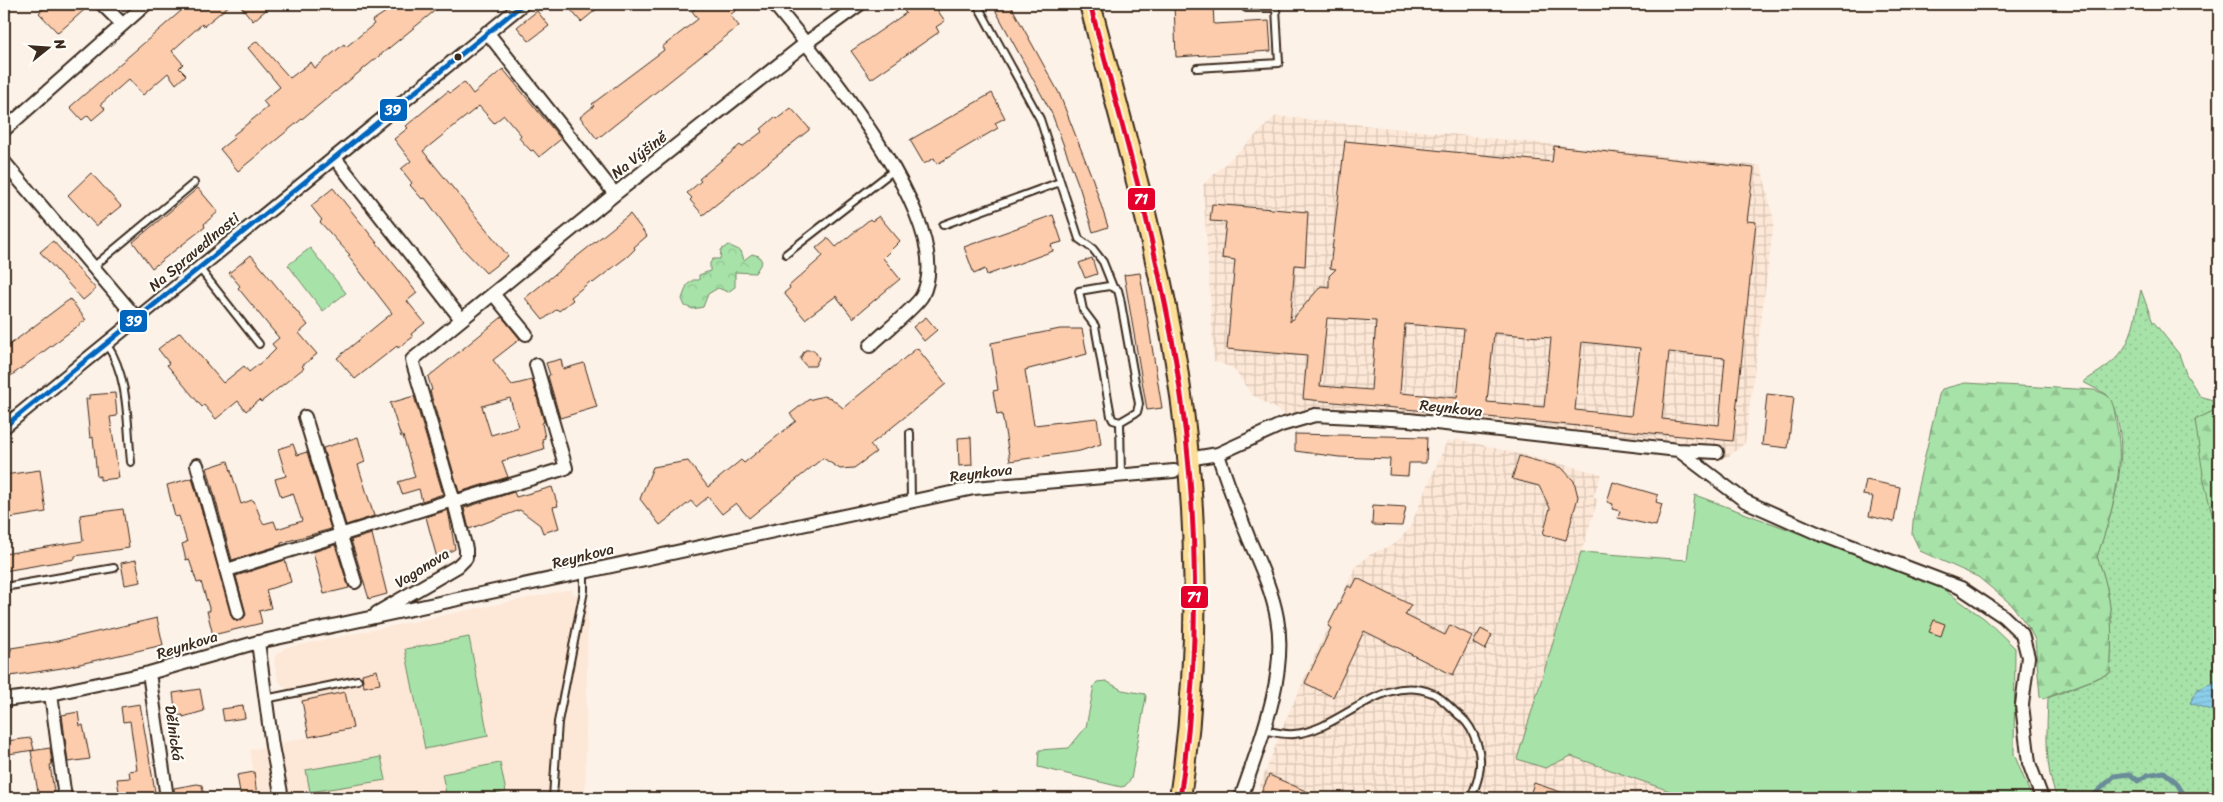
<svg xmlns="http://www.w3.org/2000/svg" width="2223" height="802" viewBox="0 0 2223 802" font-family="Sriracha,sans-serif">
	<defs>
		<pattern id="industrial-grid" width="8" height="8" patternUnits="userSpaceOnUse" patternTransform="scale(1.25)"><rect width="8" height="8" fill="#fde7d6"/><path d="M0 4h8M4 0v8" fill="none" stroke="#dac6b7"/></pattern>
		<pattern id="grass-dots" width="8" height="8" patternUnits="userSpaceOnUse" patternTransform="scale(1.25)"><rect width="8" height="8" fill="#a7e3a9"/><path d="M2 2h.1M6 6h.1" fill="none" stroke="#91c391" stroke-width="1.8" stroke-linecap="round"/></pattern>
		<pattern id="forest-firs" width="22" height="20" patternUnits="userSpaceOnUse" patternTransform="scale(1.25)"><rect width="22" height="20" fill="#a7e3a9"/><path d="M5 1l3.5 6h-7zM16 11l3.5 6h-7z" fill="#91c391"/></pattern>
		<pattern id="park-crowns" width="20" height="18" patternUnits="userSpaceOnUse" patternTransform="scale(1.25)"><rect width="20" height="18" fill="#a7e3a9"/><path d="M2 6a3 3 0 1 1 6 0M12 15a3 3 0 1 1 6 0" fill="none" stroke="#91c391"/></pattern>
		<pattern id="water-rules" width="6" height="5" patternUnits="userSpaceOnUse" patternTransform="scale(1.25)"><rect width="6" height="5" fill="#8aceeb"/><path d="M0 2.5h6" fill="none" stroke="#78b1c9"/></pattern>
	</defs>
	<rect width="100%" height="100%" fill="#fdf2e8"/>
	<filter id="ink" filterUnits="userSpaceOnUse"><feTurbulence type="fractalNoise" baseFrequency=".02" numOctaves="2"/><feDisplacementMap in="SourceGraphic" scale="10" xChannelSelector="R" yChannelSelector="G"/><feConvolveMatrix kernelMatrix="1 2 1 2 8 2 1 2 1" color-interpolation-filters="sRGB"/></filter>
	<g filter="url(#ink)">
		<path fill="#fde7d6" d="M572,589L573,594L588,597L585,798H258L250,750L309,737L302,702L279,682L274,663L275,656L285,648Z"/>
		<path fill="url(#industrial-grid)" d="M1276,116L1761,166L1774,221L1745,443L1729,456L1714,460L1410,424L1291,418L1251,394L1233,368L1214,361L1203,185Z
			M1457,439L1602,474L1593,497L1598,499L1517,759L1545,768L1570,756L1678,794L1677,798H1255L1287,717L1355,567L1371,554L1395,544L1409,529L1447,441L1451,442Z"/>
		<path fill="url(#grass-dots)" stroke="#718664" d="M2141,290L2152,320L2179,354L2186,374L2200,396L2219,402V408L2195,420L2219,542V680L2213,681L2190,702L2219,713V798H2057C2044,768 2047,730 2048,698L2110,673C2113,632 2113,595 2097,557C2113,508 2134,448 2110,399L2106,394L2083,382C2097,373 2113,364 2123,350C2133,337 2137,306 2141,290Z"/>
		<path fill="url(#forest-firs)" stroke="#718664" d="M1965,383L2094,390C2099,392 2104,393 2108,396C2114,403 2115,413 2116,422C2126,468 2112,512 2097,557C2113,595 2113,632 2110,673L2043,699L2040,696L2035,640L2029,628L2011,604L1978,577L1920,551L1912,534L1915,499L1939,395L1942,389Z
			M2219,408V542L2204,481L2195,420Z"/>
		<path fill="url(#park-crowns)" stroke="#718664" d="M728,245L741,251L744,260L752,254L759,256L762,262L755,273L735,272V287L728,292L718,288L708,294L703,307L693,309L685,306L682,299L687,285L693,280H699V275L710,271V263L713,259H720L721,250Z"/>
		<path fill="#a7e3a9" stroke="#718664" d="M310,248L346,293L323,311L288,265Z
			M1695,495L1936,584L1985,619L2015,648L2014,754L2032,798H1677L1678,794L1571,756L1545,768L1517,759L1581,552L1687,560Z
			M469,637L488,736L425,749L405,649Z
			M1106,681L1122,690L1145,694L1146,697L1131,779L1125,786L1121,787L1038,767L1039,750L1069,748L1086,727L1094,686L1097,682Z
			M381,757L386,780L310,792L306,770Z
			M500,763L506,792L473,798H447L442,774Z"/>
		<path fill="url(#water-rules)" stroke="#6a8c99" d="M2219,680V713L2190,703L2198,689Z"/>
		<g fill="none" stroke-linecap="round" stroke-linejoin="round">
			<path stroke="#6a8c99" stroke-width="5" d="M2095,794L2105,798
				M2091,798L2114,776L2130,774L2138,781L2147,775L2164,772L2176,782L2186,798"/>
		</g>
		<path fill="#fcccac" stroke="#3b2a1e" fill-rule="evenodd" d="M49,4H91L58,33L39,13Z
			M189,4H231L204,26L202,24L172,51L183,64L179,68L186,75L176,84L168,73L143,95L129,79L101,104L105,109L92,120L88,115L82,120L70,107Z
			M239,4H273L253,21Z
			M398,4H443L238,171L220,149L234,138L232,136L268,107L263,101L280,87L248,48L257,41L290,78L311,62L315,68L344,44L346,47L374,24L372,21Z
			M566,4H603L581,22Z
			M701,4H744L730,15L739,26L597,139L580,117L594,106L592,104L664,50L662,47L698,19L692,11Z
			M914,4H933L945,21L936,27L939,32L871,79L851,51L906,13L904,11Z
			M992,4H1010L1059,93L1093,180L1108,227L1093,232L1080,189L1052,114Z
			M1174,4H1213L1214,24L1269,21L1271,51L1176,57Z
			M537,11L549,26L529,41L517,27Z
			M503,69L561,139L539,157L533,150L531,151L519,138L521,135L504,115L494,123L479,106L423,151L508,256L486,273L461,247L425,198L422,199L410,185L412,183L401,169L411,161L394,139L408,128L406,126L448,91L450,93L464,82L473,94Z
			M992,93L1005,118L995,123L998,128L937,164L934,158L924,164L910,140Z
			M791,108L809,128V130L703,215L690,200L692,198L687,193L701,181L699,179L740,145L742,147L763,131L761,129L775,117L777,119Z
			M1345,141L1552,162L1554,146L1754,168L1747,221L1756,222L1733,441L1303,399L1307,356L1227,349L1235,260L1222,258L1226,222L1210,221L1212,204L1308,212L1305,266L1295,265L1290,322L1321,286L1329,287V276L1336,269L1330,268ZM1327,318L1376,321L1371,390L1320,386ZM1405,324L1464,329L1457,398L1400,393ZM1494,333L1551,338L1544,407L1487,402ZM1582,342L1640,348L1631,416L1575,410ZM1669,352L1725,358L1719,425L1662,419Z
			M91,173L121,206L96,226L68,195Z
			M198,188L218,212L204,224L205,227L152,268L133,242Z
			M333,188L417,293L407,301L425,323L411,334L413,337L398,348L397,346L355,379L337,358L392,313L348,256L350,255L320,222L322,220L311,206Z
			M630,214L647,236L634,247L635,249L628,256L593,283L591,281L571,297L573,300L559,311L557,309L543,320L525,298Z
			M1053,215L1062,242L1051,245L1053,251L987,275L985,269L974,274L964,247Z
			M879,216L900,241L883,258L900,279L853,318L836,296L805,319L784,293L790,288L789,286L823,256L816,248L828,238L836,247L870,219L872,221Z
			M53,241L96,289L83,300L40,252Z
			M251,255L308,325L299,333L317,354L302,366L304,368L261,402L259,400L246,411L238,401L216,419L204,405L202,407L167,365L169,363L158,349L180,332L223,383L244,366L249,372L269,356L276,349L272,344L279,338L238,288L240,286L229,273Z
			M1092,258L1097,274L1085,278L1079,263Z
			M1140,273L1162,408L1147,410L1124,275Z
			M70,299L86,320L4,381V349Z
			M502,317L520,339L493,360L512,385L532,380L544,422L542,423L545,438L542,439L544,449L502,461L508,477L459,492L430,391L432,390L428,377ZM510,398L518,427L491,435L482,406Z
			M926,317L937,330L924,341L913,327Z
			M1060,329H1082L1087,354L1025,370L1034,425L1097,418L1101,444L1080,451L1010,461L1002,414L997,415L993,391L998,390L991,343Z
			M917,348L946,384L870,445L876,452L854,468L840,469L823,458L749,518L736,503L722,514L708,497L696,507L691,501L660,525L640,499L653,467L688,461L708,487L741,460L744,463L796,421L790,414L808,400L824,396L831,398L843,408Z
			M805,350H814L819,358L815,366H806L800,359Z
			M561,359L563,369L584,363L597,407L560,418L548,376L550,375L546,363Z
			M115,393L117,416L110,417L119,478L100,480V476L97,477L93,437L90,438L86,399H89V395Z
			M1767,394L1794,397L1788,448L1762,445Z
			M414,396L443,494L422,501L419,489L402,494L398,482L415,477L403,436L401,437L390,403Z
			M1295,434L1427,437L1426,463H1409L1408,476L1389,475L1390,459L1339,457L1295,451Z
			M358,437L365,462L358,465L374,516L346,525L323,448Z
			M971,437L972,465L959,466L958,438Z
			M293,444L297,455L307,452L331,529L281,543V545L232,560L207,468L228,461L241,504L252,500L254,501L263,524L274,521L277,529L302,521L293,493L281,497L275,479L286,476L278,449Z
			M1519,456L1562,468L1574,481L1578,497L1566,540L1543,534L1550,508L1539,486L1512,479Z
			M40,470L46,512L4,519V475Z
			M192,478L233,619L241,621L246,615L236,576L285,560L291,582L266,590L271,608L259,611L262,623L213,635L207,611H210L201,582L197,583L189,559L186,560L182,544L187,542L179,516L175,517L167,485Z
			M1866,480L1900,487L1894,522L1869,516L1873,497L1863,495Z
			M1613,482L1658,495L1656,502L1662,504L1656,526L1618,518L1620,511L1612,509L1613,504L1607,502Z
			M552,487L558,506L553,507L559,528L543,533L540,525L520,510L469,529L464,508L514,492L516,497Z
			M1373,505L1406,507L1402,526L1372,525Z
			M123,509L129,548L75,556V559L4,571V554L83,541L80,515Z
			M448,510L455,549L437,558L426,517Z
			M372,534L387,594L369,599L351,540Z
			M335,545L349,588L324,594L313,552Z
			M136,560L141,582L125,585L121,563Z
			M1357,578L1411,605L1405,615L1445,635L1450,625L1472,636L1453,675L1364,631L1333,697L1305,683L1331,628L1328,626L1348,586L1352,588Z
			M157,618L163,645L62,668L4,677V652L11,651V648L49,642V643Z
			M1934,620L1945,624L1941,636L1929,632Z
			M1481,629L1492,635L1485,650L1473,643Z
			M377,670L380,684L364,687L362,674Z
			M200,689L204,711L183,717V715L176,716L173,693Z
			M345,692L353,728L309,737L302,701Z
			M140,704L156,798H120L117,779L130,778L129,771L137,770L130,721L123,722L121,707Z
			M243,706L245,718L224,721L222,709Z
			M78,712L80,726L83,725L90,759L68,762L62,715Z
			M31,738L34,750L8,754L6,741Z
			M50,748L52,764L50,765L55,798H39L31,751Z
			M254,772L257,796L241,798L237,775Z
			M1269,775L1322,798H1259Z
			M1534,783L1572,796V798H1529Z
			M197,784L202,785L204,798H175L174,788Z"/>
		<g fill="none" stroke-linecap="round" stroke-linejoin="round">
			<g stroke="#3b2a1e" stroke-width="10">
				<path id="service" d="M977,4L1040,119L1079,239L1093,249L1103,262L1113,287
					M1197,68L1279,63L1276,8H1246V4
					M943,225L1060,182
					M786,254L894,170
					M93,267L194,183
					M200,269L259,344
					M1109,286L1118,290L1120,298L1139,404L1137,412L1120,422L1113,420L1111,416L1095,326L1083,310L1079,291Z
					M107,345C129,377 127,424 131,462
					M1120,422L1121,475
					M910,433L911,501
					M4,587L114,568
					M265,699L358,680
					M1264,730C1273,732 1283,735 1294,734C1342,730 1381,672 1432,693C1442,697 1452,710 1461,717C1475,729 1483,755 1479,773C1478,781 1474,790 1471,798
					M553,798L558,722L584,591V574"/>
			</g>
			<g stroke="#3b2a1e" stroke-width="16">
				<path id="minor" d="M102,4L122,24
					M774,4C818,58 960,225 922,296C917,306 880,336 870,346
					M487,32L615,194
					M4,130L146,4
					M334,157L461,319
					M4,162L138,320
					M494,295L526,334
					M305,417L355,582
					M4,427L523,4
					M1678,450L1745,501L1817,533L1961,588L2003,616L2022,634L2028,657L2022,705L2029,763L2042,798
					M1218,454C1227,483 1238,511 1249,539C1260,565 1272,590 1277,618C1288,675 1259,745 1241,798
					M1188,459L1218,454L1281,425L1315,415L1409,420L1678,450L1717,452
					M197,465L238,613
					M454,502L566,468L536,365
					M227,570L453,500
					M377,613L458,566L466,558V549L454,502L412,360L615,194L806,43L860,4
					M258,642L272,746L282,798
					M149,673L167,798
					M51,694L65,798
					M4,700L51,694L149,673L258,642L974,488L1174,471"/>
			</g>
			<g stroke="#3b2a1e" stroke-width="24">
				<path id="primary" d="M1090,4C1121,122 1156,241 1176,362C1199,505 1201,655 1180,798"/>
			</g>
			<use href="#service" stroke="#fdfcf7" stroke-width="6"/>
			<use href="#minor" stroke="#fdfcf7" stroke-width="12"/>
			<use href="#primary" stroke="#fdde96" stroke-width="20"/>
			<g stroke="#fdfcf7" stroke-width="9">
				<path id="bus-1" d="M4,427L523,4"/>
			</g>
			<g stroke="#fdfcf7" stroke-width="9">
				<path id="bus-2" d="M1090,4C1121,122 1156,241 1176,362C1199,505 1201,655 1180,798"/>
			</g>
			<use href="#bus-1" stroke="#0065bd" stroke-width="5"/>
			<use href="#bus-2" stroke="#e4002b" stroke-width="5"/>
		</g>
	</g>
	<circle fill="#3b2a1e" stroke="#fdfcf7" stroke-width="2" cx="458" cy="57" r="4.5"/>
	<g text-anchor="middle" stroke-width="4.5" stroke-linejoin="round" paint-order="stroke">
		<g font-size="15" fill="#3b2a1e" stroke="#fdfcf7">
			<text transform="translate(639 155) rotate(-38)" y="5">Na Výšině</text>
			<text transform="translate(194 252) rotate(-40)" y="5">Na Spravedlnosti</text>
			<text transform="translate(1451 408) rotate(6)" y="5">Reynkova</text>
			<text transform="translate(981 473) rotate(-7)" y="5">Reynkova</text>
			<text transform="translate(583 556) rotate(-14)" y="5">Reynkova</text>
			<text transform="translate(422 568) rotate(-32)" y="5">Vagonova</text>
			<text transform="translate(187 645) rotate(-17)" y="5">Reynkova</text>
			<text transform="translate(174 733) rotate(82)" y="5">Dělnická</text>
		</g>
	</g>
	<g stroke="#fdfcf7" stroke-width="2">
		<rect x="379" y="98" width="29" height="24" rx="5" fill="#0065bd"/>
		<rect x="1127" y="187" width="29" height="24" rx="5" fill="#e4002b"/>
		<rect x="119" y="309" width="29" height="24" rx="5" fill="#0065bd"/>
		<rect x="1180" y="585" width="29" height="24" rx="5" fill="#e4002b"/>
	</g>
	<g font-size="14" text-anchor="middle" font-weight="bold" fill="#fff">
		<text x="393" y="115">39</text>
		<text x="1141" y="204">71</text>
		<text x="134" y="326">39</text>
		<text x="1194" y="602">71</text>
	</g>
	<rect width="2223" height="802" fill="none" stroke="#fdfcf7" stroke-width="20"/>
	<rect x="10" y="10" width="2203" height="782" fill="none" stroke="#3b2a1e" stroke-width="2" filter="url(#ink)"/>
	<g transform="translate(48 48) rotate(73)" stroke="#fdfcf7" stroke-width="4" paint-order="stroke">
	<path d="M0-4L9 19L0 12L-9 19Z" fill="#3b2a1e"/>
	<text y="-8" font-size="14" font-weight="bold" text-anchor="middle" fill="#3b2a1e">N</text>
	</g>
</svg>
